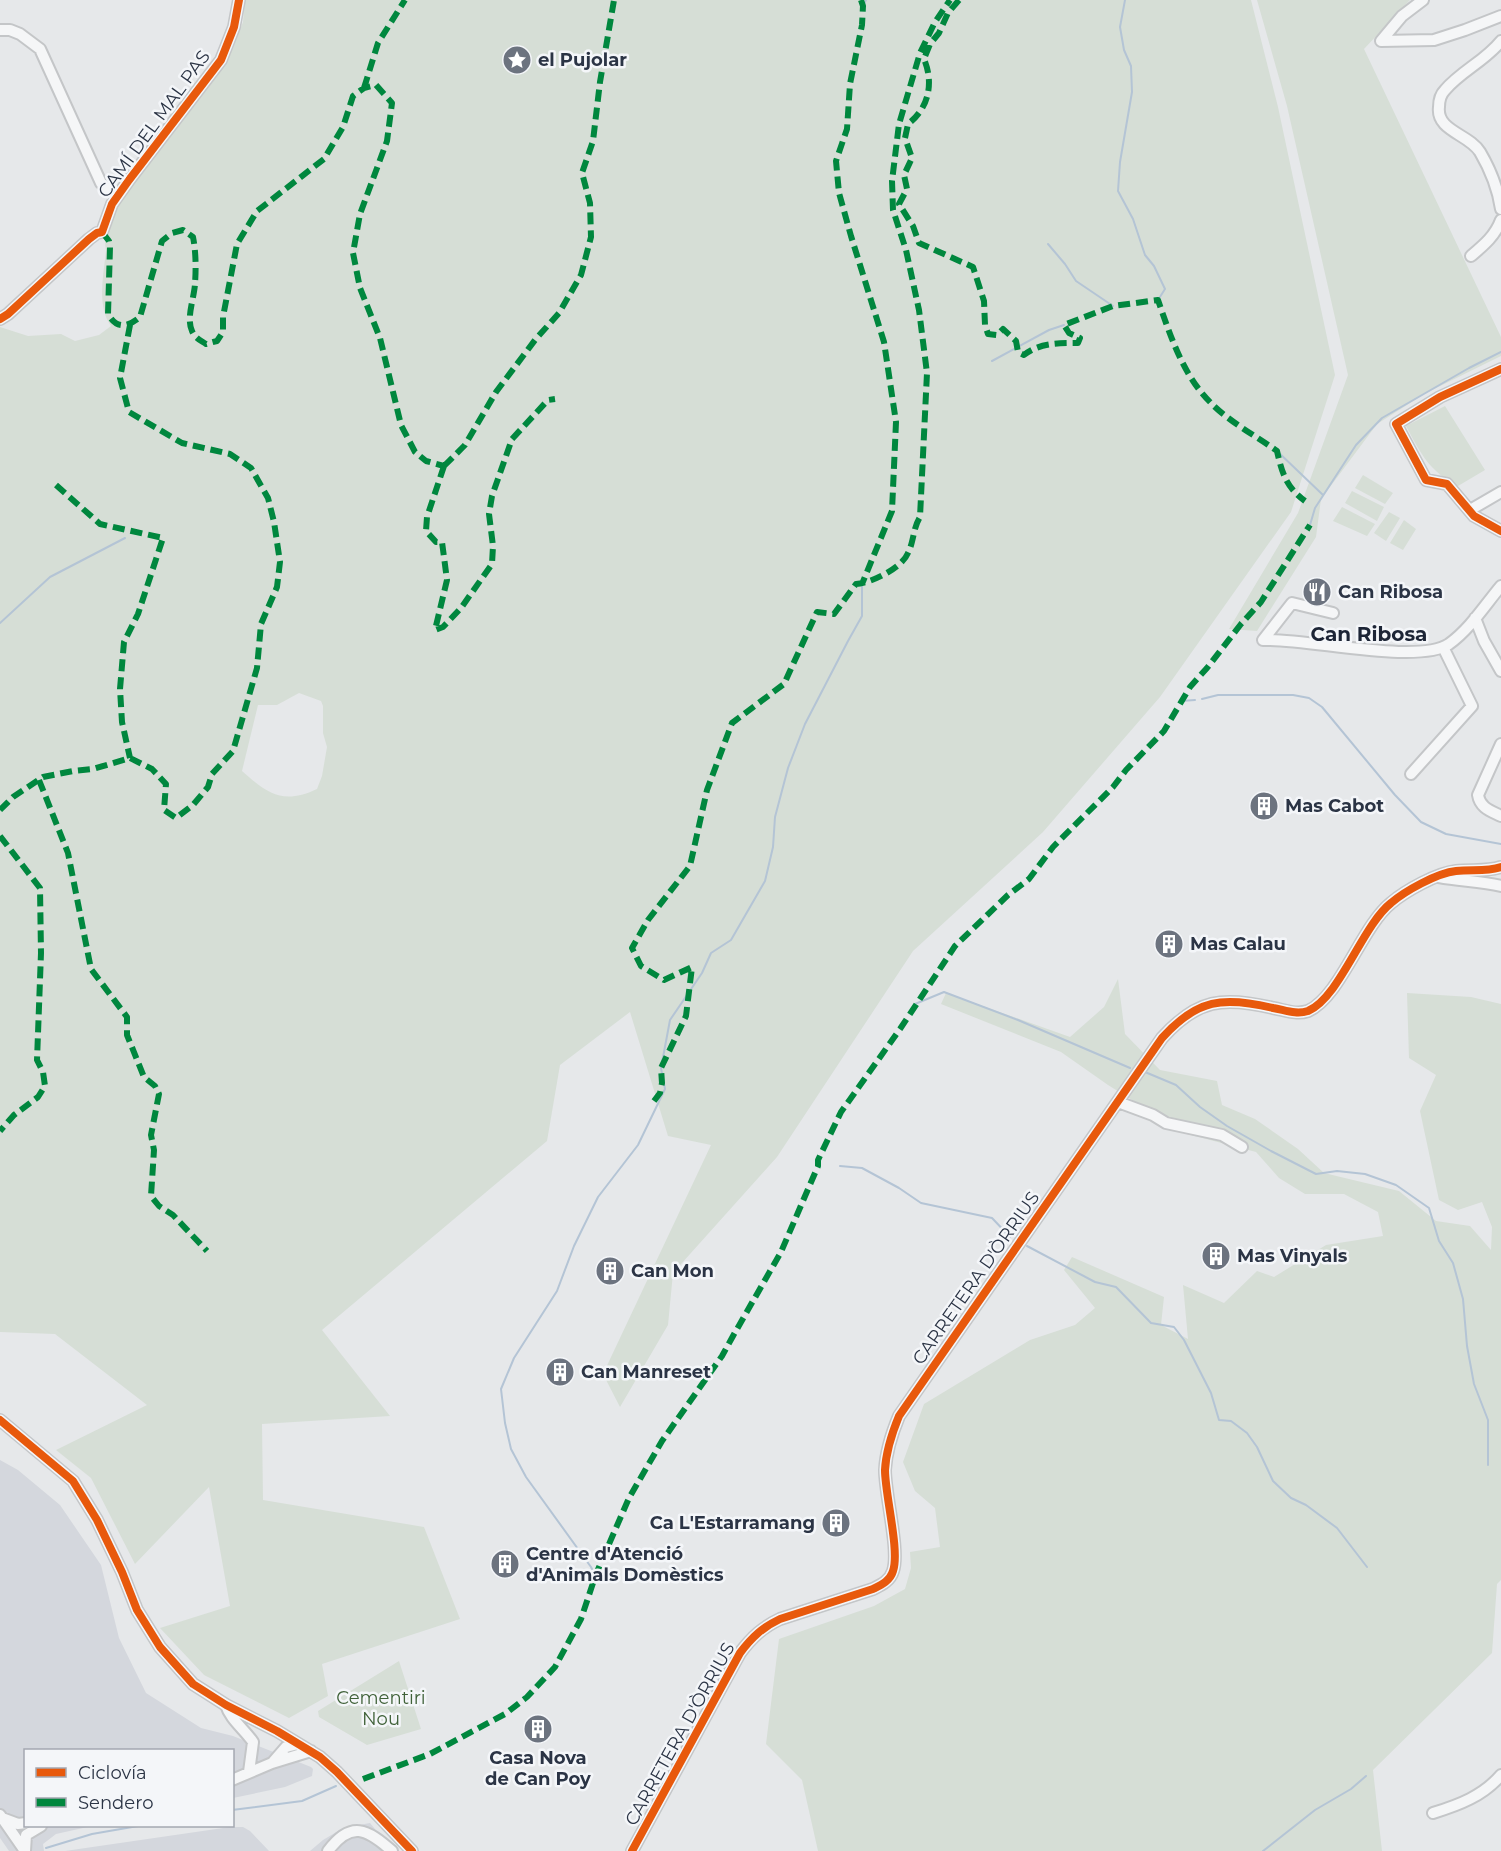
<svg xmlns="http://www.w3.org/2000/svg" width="1501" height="1851" viewBox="0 0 1501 1851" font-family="Montserrat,sans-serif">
	<rect width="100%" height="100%" fill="#e6e8ea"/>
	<path fill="#d4d7dd" d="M0,1460L18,1470L60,1505L101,1565L119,1638L146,1693L201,1728L233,1736L311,1767L313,1769L312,1776L285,1787L233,1798L232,1750H26V1826H92L56,1834L43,1844L44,1851H9L0,1838Z
		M370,1823L393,1851H310L323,1840L343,1828Z
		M230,1827H243L250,1831L269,1851H65Z"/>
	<path fill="#d6ded6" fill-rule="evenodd" d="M245,0H1251L1278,107L1335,375L1291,512L1160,697L1043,832L913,951L777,1157L673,1273L668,1325L620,1407L603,1374L711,1145L668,1136L630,1012L560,1065L547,1141L322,1330L390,1416L262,1424L263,1500L424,1527L460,1619L322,1664L328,1696L289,1718L204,1675L160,1628L230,1606L209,1487L135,1564L91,1478L56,1450L147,1405L55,1334L0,1332V327L28,336L61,334L75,341L99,335L111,326C96,305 104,274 106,250C102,233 113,215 121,201L227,63L243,22ZM299,693L321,701L323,706V733L327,747L322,776L317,789C283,805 268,794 242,771L258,705H277Z
		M1257,0H1410L1364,49L1501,337V356L1426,393L1377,424L1321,499L1316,537L1257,631L1229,629L1298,513L1348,375L1287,106Z
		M1445,406L1485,470L1458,486C1429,471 1421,454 1406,426Z
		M1363,475L1393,493L1385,504L1355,488Z
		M1352,491L1384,507L1377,521L1345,503Z
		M1342,507L1375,524L1367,536L1333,521Z
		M1389,512L1400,518L1386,541L1374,533Z
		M1404,520L1416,529L1403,550L1390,543Z
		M1118,979L1125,1034L1160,1070L1217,1081L1222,1105L1255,1119L1298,1149L1324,1173L1399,1191L1436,1221L1470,1226L1491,1250L1492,1227L1482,1202L1458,1210L1439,1200L1420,1111L1436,1075L1409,1058L1407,993L1471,997L1501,1004V1580L1497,1584L1492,1653L1373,1770L1382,1851H818L802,1780L766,1744L779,1639L874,1606L905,1589L911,1568L910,1552L940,1547L935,1508L915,1491L903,1462L924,1404L1030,1340L1075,1325L1095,1308L1064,1270L1072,1257L1164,1297L1161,1325L1188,1339L1183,1285L1224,1303L1257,1271L1274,1277L1326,1245L1383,1236L1378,1212L1344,1194H1305L1279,1178L1256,1152L1187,1134L1108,1085L1061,1052L941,1004L946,993L1070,1037L1104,1007Z
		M399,1661L421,1729L367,1745L319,1717L318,1711Z"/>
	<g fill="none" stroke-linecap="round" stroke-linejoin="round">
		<path stroke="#b4c4d5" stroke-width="2" d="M1125,0L1120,27L1124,50L1131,66L1132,92L1120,162L1118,191L1133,219L1145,255L1154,266L1165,289L1158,300
			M863,6L866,0
			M1048,244L1065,264L1076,281L1113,306
			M992,361L1049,330L1064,325
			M1277,451L1323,495
			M1310,525L1315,508L1356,445L1382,418L1469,368L1501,352
			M0,623L50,577L125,538
			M1202,699L1218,695H1293L1309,698L1322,707L1395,795L1421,822L1446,834L1501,844
			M1181,701L1195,700
			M915,1004L944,992L1018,1020L1130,1068
			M1145,1072L1176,1085L1200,1107L1227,1126L1271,1151L1316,1174L1337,1171L1365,1174L1396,1185L1429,1208L1439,1241L1453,1263L1463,1299L1467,1346L1474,1384L1488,1420V1465
			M840,1166L862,1168L899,1188L921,1203L992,1218L1010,1237
			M1027,1246L1095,1282L1116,1287L1151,1323L1174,1327L1184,1340L1211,1393L1219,1420L1231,1421L1247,1433L1257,1447L1273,1481L1291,1498L1306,1505L1337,1528L1367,1567
			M596,1577L591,1567L526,1477L511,1449L505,1423L501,1389L514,1358L557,1291L574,1246L598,1197L638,1145L665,1089L661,1068L670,1020L702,973L711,953L731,940L765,881L773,847L775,817L788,768L805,724L848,641L862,616V584
			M232,1810L302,1801L336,1786
			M46,1848L92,1834L138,1826
			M1263,1851L1315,1810L1351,1789L1366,1776"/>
		<g stroke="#c4c6c8" stroke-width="14">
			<path id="minor" d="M1423,0L1402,16L1381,41L1434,40L1465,30L1501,16
				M0,30H10L20,34L40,49L101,183L117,197
				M1501,41C1485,61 1461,71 1445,90C1440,95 1439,101 1439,107C1436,131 1469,134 1480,152C1490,169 1498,189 1501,209
				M1471,256C1484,245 1495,236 1501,220
				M0,319L8,314L89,239L97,233L102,232L112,204L129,180L221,60L234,27L239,0
				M1501,369L1440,397L1396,424L1426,480L1447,484L1474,516L1501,531
				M1470,510L1501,492
				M1475,618L1484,641L1501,671
				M1263,640C1307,638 1417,665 1449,644C1470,629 1485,605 1501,586
				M1263,640L1292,603L1333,613
				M1501,744L1478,795C1480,808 1491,811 1501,816
				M1411,774L1472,706L1443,647
				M1439,877C1460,881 1481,881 1501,886
				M1118,1102L1153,1115L1166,1123L1222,1135L1242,1147
				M0,1420L73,1481L97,1520L122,1572L137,1610L160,1647L193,1684L226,1705L277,1731L320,1757L337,1772L412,1851
				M226,1705C230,1719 244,1729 253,1742L249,1772
				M273,1762L286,1747L298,1744
				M232,1780L272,1763L311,1751
				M1433,1813C1459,1805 1483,1796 1501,1775
				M0,1815L25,1851
				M2,1818L18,1824L26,1823
				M25,1851L26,1835L41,1826
				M328,1851C351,1820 367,1829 392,1851
				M632,1851L740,1653C752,1637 763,1627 780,1619L873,1589C881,1585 890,1581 893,1571C900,1551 885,1495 885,1470C886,1451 892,1433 899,1416L1162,1038C1197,999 1223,996 1273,1008C1285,1010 1296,1015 1308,1011C1340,997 1362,926 1391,903C1405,891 1437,873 1456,871C1472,869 1486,872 1501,867"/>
		</g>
		<use href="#minor" stroke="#f5f6f7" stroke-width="10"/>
		<path stroke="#00873e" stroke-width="6" stroke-dasharray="12 6" stroke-linecap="butt" d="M861,0L863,6L862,25L850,84L847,129L836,161L839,193L851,236L884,342L896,422L892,511L862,584
			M959,0L948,13L939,33L930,44L924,59C934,83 929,108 908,124L905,138L912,158L904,175L907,189L899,204L913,226L919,243L973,267L984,301L985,325L988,334L997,335L1003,329L1016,341L1018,352L1024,355C1039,343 1058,343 1078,343L1080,338L1069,333L1064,325L1113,306L1158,300C1170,335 1183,375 1210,402C1228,421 1256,436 1277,451C1282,473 1286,487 1305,501
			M364,88L378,43L405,0
			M102,232L109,241L110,247L108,314C117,330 128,327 140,317L162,241L172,233L183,230L193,237C196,252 196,269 195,284C194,299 186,318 192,331C195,338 200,340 206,344L217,341L223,332V317L237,244L257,211L324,159L343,127L353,96L364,88L376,85L392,103L387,141L360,214L353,253L360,288L380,338L401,425L415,452L426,461L444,466
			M444,466L465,445L496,392L535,340L559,313L581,275L591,237L590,203L582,173L593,141L600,82L614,0
			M444,466L427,517L426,531L436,542H442L447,580L435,630L443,627L461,608L492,564L493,546L489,514L492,496L512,439L548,400L555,399
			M56,485L100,524L163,538L138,614L124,642L120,689L122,722L130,758
			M39,780L68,853L91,969L127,1017V1035L144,1077L155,1086L159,1094L151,1135L154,1150L151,1196L159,1206L173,1215L207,1251
			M0,810L13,797L43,777L73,771L93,769L130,758L152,769L166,784L164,810L176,818L193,805L208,787L212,774L233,751L257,668L261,624L277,587L280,562L274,522L268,498L251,468L230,454L182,443L129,412L120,378L130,325
			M0,836L40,888L41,953L37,1060L43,1072L45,1086L38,1097L14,1115L0,1131
			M654,1101L660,1093L662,1083L661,1068L686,1016L692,967L664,980L641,966L632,948L648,920L690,866L707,790L732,723L784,684L817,612L834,614L856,584C871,583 902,568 908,553C914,541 913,528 920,517L927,373L919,310L906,250L893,210L892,181L899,124L920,53L935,22L950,0
			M363,1779L430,1754L505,1714L527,1697L555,1667L581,1619L596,1574L629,1498L662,1441L722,1356L733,1336L781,1252L818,1166V1160L841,1112L900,1029L955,946L1008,895L1029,879L1053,847L1113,787L1126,770L1164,731L1190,687L1207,668L1241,624L1261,602L1310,525"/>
		<g stroke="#f4f6f9" stroke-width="11">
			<path id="cycleway" d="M0,319L8,314L89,239L97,233L102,232L112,204L129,180L221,60L234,27L239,0
				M1501,369L1440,397L1396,424L1426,480L1447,484L1474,516L1501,531
				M0,1420L73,1481L97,1520L122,1572L137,1610L160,1647L193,1684L226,1705L277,1731L320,1757L337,1772L412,1851
				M632,1851L740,1653C752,1637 763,1627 780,1619L873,1589C881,1585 890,1581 893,1571C900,1551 885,1495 885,1470C886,1451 892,1433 899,1416L1162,1038C1197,999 1223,996 1273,1008C1285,1010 1296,1015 1308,1011C1340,997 1362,926 1391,903C1405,891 1437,873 1456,871C1472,869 1486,872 1501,867"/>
		</g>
		<use href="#cycleway" stroke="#e8590c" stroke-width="8"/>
	</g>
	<defs>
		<g id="sight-disc" transform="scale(1.5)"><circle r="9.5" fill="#6c737f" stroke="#f4f6f9"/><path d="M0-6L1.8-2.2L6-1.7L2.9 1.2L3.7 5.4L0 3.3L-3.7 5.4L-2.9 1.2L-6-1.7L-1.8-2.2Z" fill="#fff"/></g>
		<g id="restaurant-disc" transform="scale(1.5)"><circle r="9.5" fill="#6c737f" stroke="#f4f6f9"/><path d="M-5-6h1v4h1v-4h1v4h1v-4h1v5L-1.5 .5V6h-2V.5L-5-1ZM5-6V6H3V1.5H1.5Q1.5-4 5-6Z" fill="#fff"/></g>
		<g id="building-disc" transform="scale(1.5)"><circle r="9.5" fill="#6c737f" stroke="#f4f6f9"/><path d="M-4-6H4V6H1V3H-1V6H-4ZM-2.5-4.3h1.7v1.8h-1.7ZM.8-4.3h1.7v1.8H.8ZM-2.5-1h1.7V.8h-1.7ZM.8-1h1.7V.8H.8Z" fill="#fff"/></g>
	</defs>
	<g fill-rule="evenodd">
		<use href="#sight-disc" x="517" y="60"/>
		<use href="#restaurant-disc" x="1317" y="592"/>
		<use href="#building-disc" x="1264" y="806"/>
		<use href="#building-disc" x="1169" y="944"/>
		<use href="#building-disc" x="1216" y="1256"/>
		<use href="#building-disc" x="610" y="1271"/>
		<use href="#building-disc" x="560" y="1372"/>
		<use href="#building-disc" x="836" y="1523"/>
		<use href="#building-disc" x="505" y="1564"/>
		<use href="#building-disc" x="538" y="1729"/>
	</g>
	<g text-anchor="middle" stroke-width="5" stroke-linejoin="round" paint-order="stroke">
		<g font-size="18" font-weight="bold" fill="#2b3445" stroke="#f4f6f9" text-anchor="start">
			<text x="538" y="66">el Pujolar</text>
			<text x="1338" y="598">Can Ribosa</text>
			<text x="1285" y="812">Mas Cabot</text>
			<text x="1190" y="950">Mas Calau</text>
			<text x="1237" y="1262">Mas Vinyals</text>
			<text x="631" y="1277">Can Mon</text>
			<text x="581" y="1378">Can Manreset</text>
			<text x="815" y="1529" text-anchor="end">Ca L'Estarramang</text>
			<text x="526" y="1560">Centre d'Atenció<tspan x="526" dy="21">d'Animals Domèstics</tspan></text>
			<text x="538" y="1764" text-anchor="middle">Casa Nova<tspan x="538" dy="21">de Can Poy</tspan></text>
		</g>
		<g font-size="18" fill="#2b3445" stroke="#f4f6f9">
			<text transform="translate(154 124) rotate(-54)" y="6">CAMÍ DEL MAL PAS</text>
			<text transform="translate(976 1278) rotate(-55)" y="6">CARRETERA D'ÒRRIUS</text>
			<text transform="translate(680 1734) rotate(-61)" y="6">CARRETERA D'ÒRRIUS</text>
		</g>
		<g font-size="18" fill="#3f6138" stroke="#f4f6f9">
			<text x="381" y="1704">Cementiri<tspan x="381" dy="21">Nou</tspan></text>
		</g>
		<g font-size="20" font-weight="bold" fill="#1d2536" stroke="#f4f6f9">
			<text x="1369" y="641">Can Ribosa</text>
		</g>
	</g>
	<rect x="24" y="1749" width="210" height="78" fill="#f4f6f9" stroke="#a4a8b1" stroke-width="1.5"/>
	<rect x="36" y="1768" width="30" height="9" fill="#e8590c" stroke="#a4a8b1" stroke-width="1.5"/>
	<text x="78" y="1779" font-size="18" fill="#2b3445">Ciclovía</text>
	<rect x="36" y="1798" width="30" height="9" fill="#00873e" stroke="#a4a8b1" stroke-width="1.5"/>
	<text x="78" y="1809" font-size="18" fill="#2b3445">Sendero</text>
</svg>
